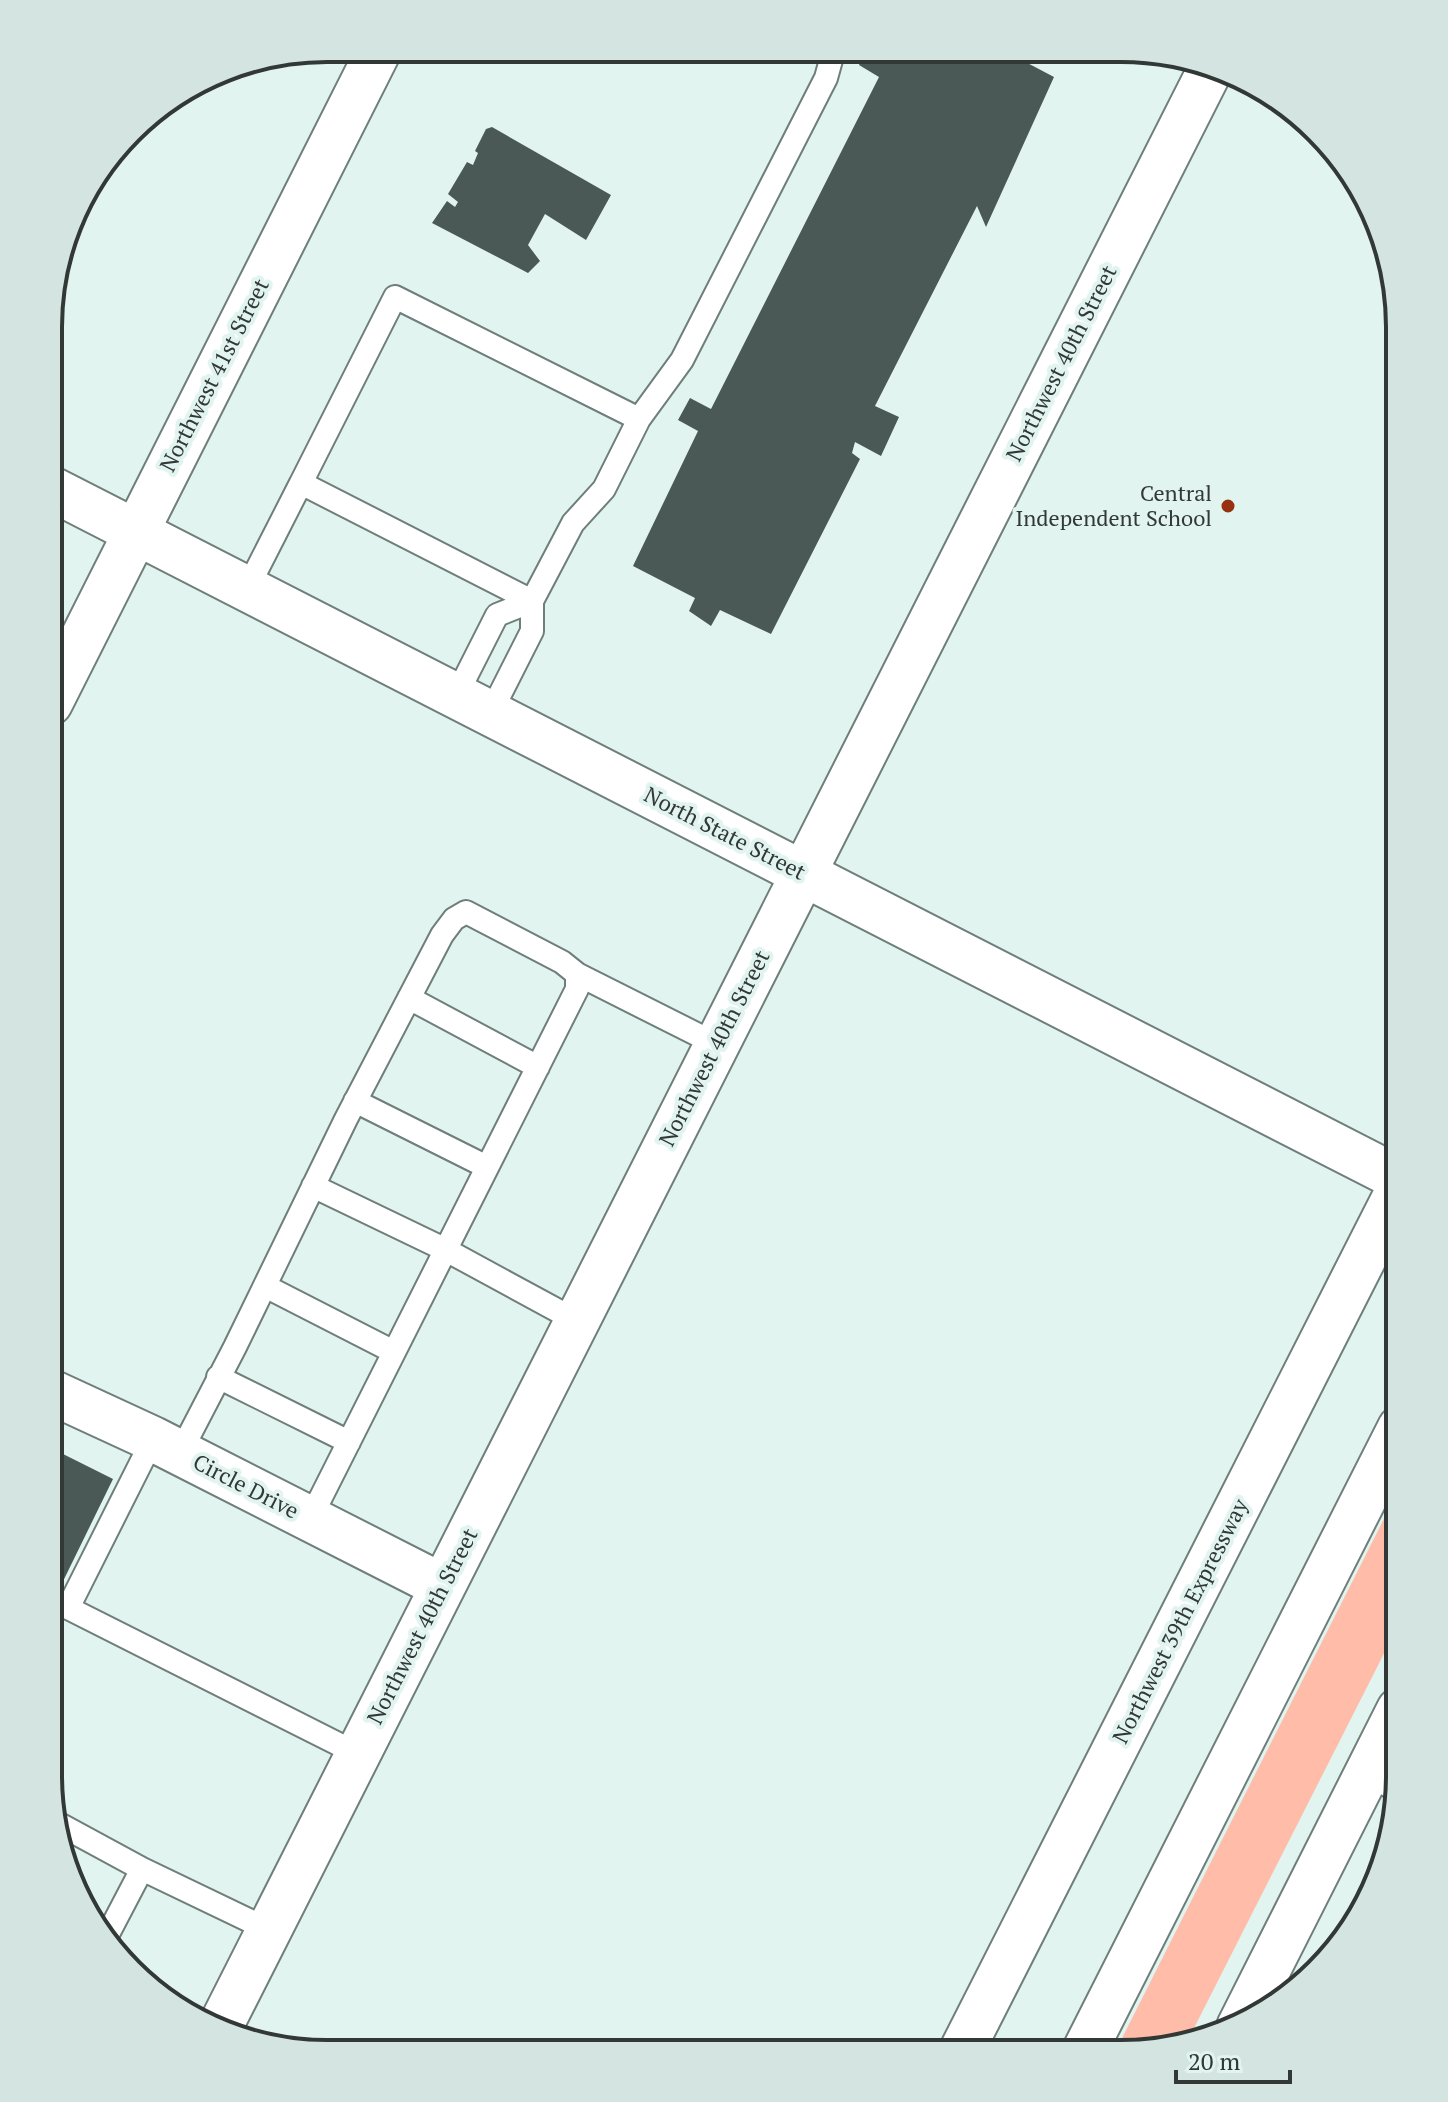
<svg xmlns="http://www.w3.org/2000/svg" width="1448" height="2102" viewBox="0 0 1448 2102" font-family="'PT Serif',serif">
	<rect width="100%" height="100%" fill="#e2f4f0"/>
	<path fill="#febca9" d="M1399,1489V1624L1189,2038L1114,2054Z"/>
	<path fill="#4a5956" d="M865,50H1003L1054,77L986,227L977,206L875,406L899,417L881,456L855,442L852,453L860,459L771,634L720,610L711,626L689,611L695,598L633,566L698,431L678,420L690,398L711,409L879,77L859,65Z
		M492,127L611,195L586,240L545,214L528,245L540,261L528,273L432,223L447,201L455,207L458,202L448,194L467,162L473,165L478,153L475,151L486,129Z
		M49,1447L113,1479L48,1612Z"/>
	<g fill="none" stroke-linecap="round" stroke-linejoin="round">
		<g stroke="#6e7e7b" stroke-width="26">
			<path id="lane" d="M301,483L395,297L639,419
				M247,589L301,483L532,601L573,523L604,489L639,419L682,360L826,78L834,49
				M456,696L497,615L532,601V631L490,714
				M577,974L716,1044
				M409,998L538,1067
				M355,1101L487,1167
				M313,1186L446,1250L575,1320
				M265,1286L394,1352
				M218,1377L349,1442
				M153,1439L68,1608L358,1754
				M180,1453L235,1347L346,1119L442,935L454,919L466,912L562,962L577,974V989L310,1519
				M1367,1775L1399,1791
				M59,1824L142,1869L108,1934
				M142,1869L269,1930"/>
		</g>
		<g stroke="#6e7e7b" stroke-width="48">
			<path id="street" d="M50,488L1400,1179
				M50,703L380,48
				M49,1391L153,1439L442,1586
				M221,2025L1209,72
				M960,2054L1400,1187"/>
		</g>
		<g stroke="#6e7e7b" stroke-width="48">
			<path id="highway" d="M1239,2027L1399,1710
				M1083,2054L1400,1428"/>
		</g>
		<use href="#lane" stroke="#fff" stroke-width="22"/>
		<use href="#street" stroke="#fff" stroke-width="44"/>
		<use href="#highway" stroke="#fff" stroke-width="44"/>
	</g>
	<circle fill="#98310f" stroke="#e2f4f0" stroke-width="3" cx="1228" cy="506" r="8"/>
	<g text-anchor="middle" stroke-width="8" stroke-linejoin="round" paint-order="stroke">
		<g font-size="22" fill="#313836" stroke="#e2f4f0">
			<text transform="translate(1061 363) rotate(-63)" y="8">Northwest 40th Street</text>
			<text transform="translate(214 375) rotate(-63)" y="8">Northwest 41st Street</text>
			<text transform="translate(725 833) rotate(27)" y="8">North State Street</text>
			<text transform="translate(714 1048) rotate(-63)" y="8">Northwest 40th Street</text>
			<text transform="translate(246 1486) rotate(27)" y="8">Circle Drive</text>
			<text transform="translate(1180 1621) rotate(-63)" y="8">Northwest 39th Expressway</text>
			<text transform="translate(422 1626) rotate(-63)" y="8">Northwest 40th Street</text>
		</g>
		<g font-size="22" fill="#313836" stroke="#e2f4f0" text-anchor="end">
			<text x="1212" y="501">Central<tspan x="1212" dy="25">Independent School</tspan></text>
		</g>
	</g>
	<path d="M0 0H1448V2102H0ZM327 62H1121A265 265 0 0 1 1386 327V1775A265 265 0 0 1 1121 2040H327A265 265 0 0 1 62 1775V327A265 265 0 0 1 327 62Z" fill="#d4e5e1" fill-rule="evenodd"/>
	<path fill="none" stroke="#313836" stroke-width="4" d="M327 62H1121A265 265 0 0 1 1386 327V1775A265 265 0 0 1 1121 2040H327A265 265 0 0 1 62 1775V327A265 265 0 0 1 327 62Z"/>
	<path d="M1176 2070v12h114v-12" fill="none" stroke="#313836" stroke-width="4"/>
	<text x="1188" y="2070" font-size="24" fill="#313836" stroke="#e2f4f0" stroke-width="6" paint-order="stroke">20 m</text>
</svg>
